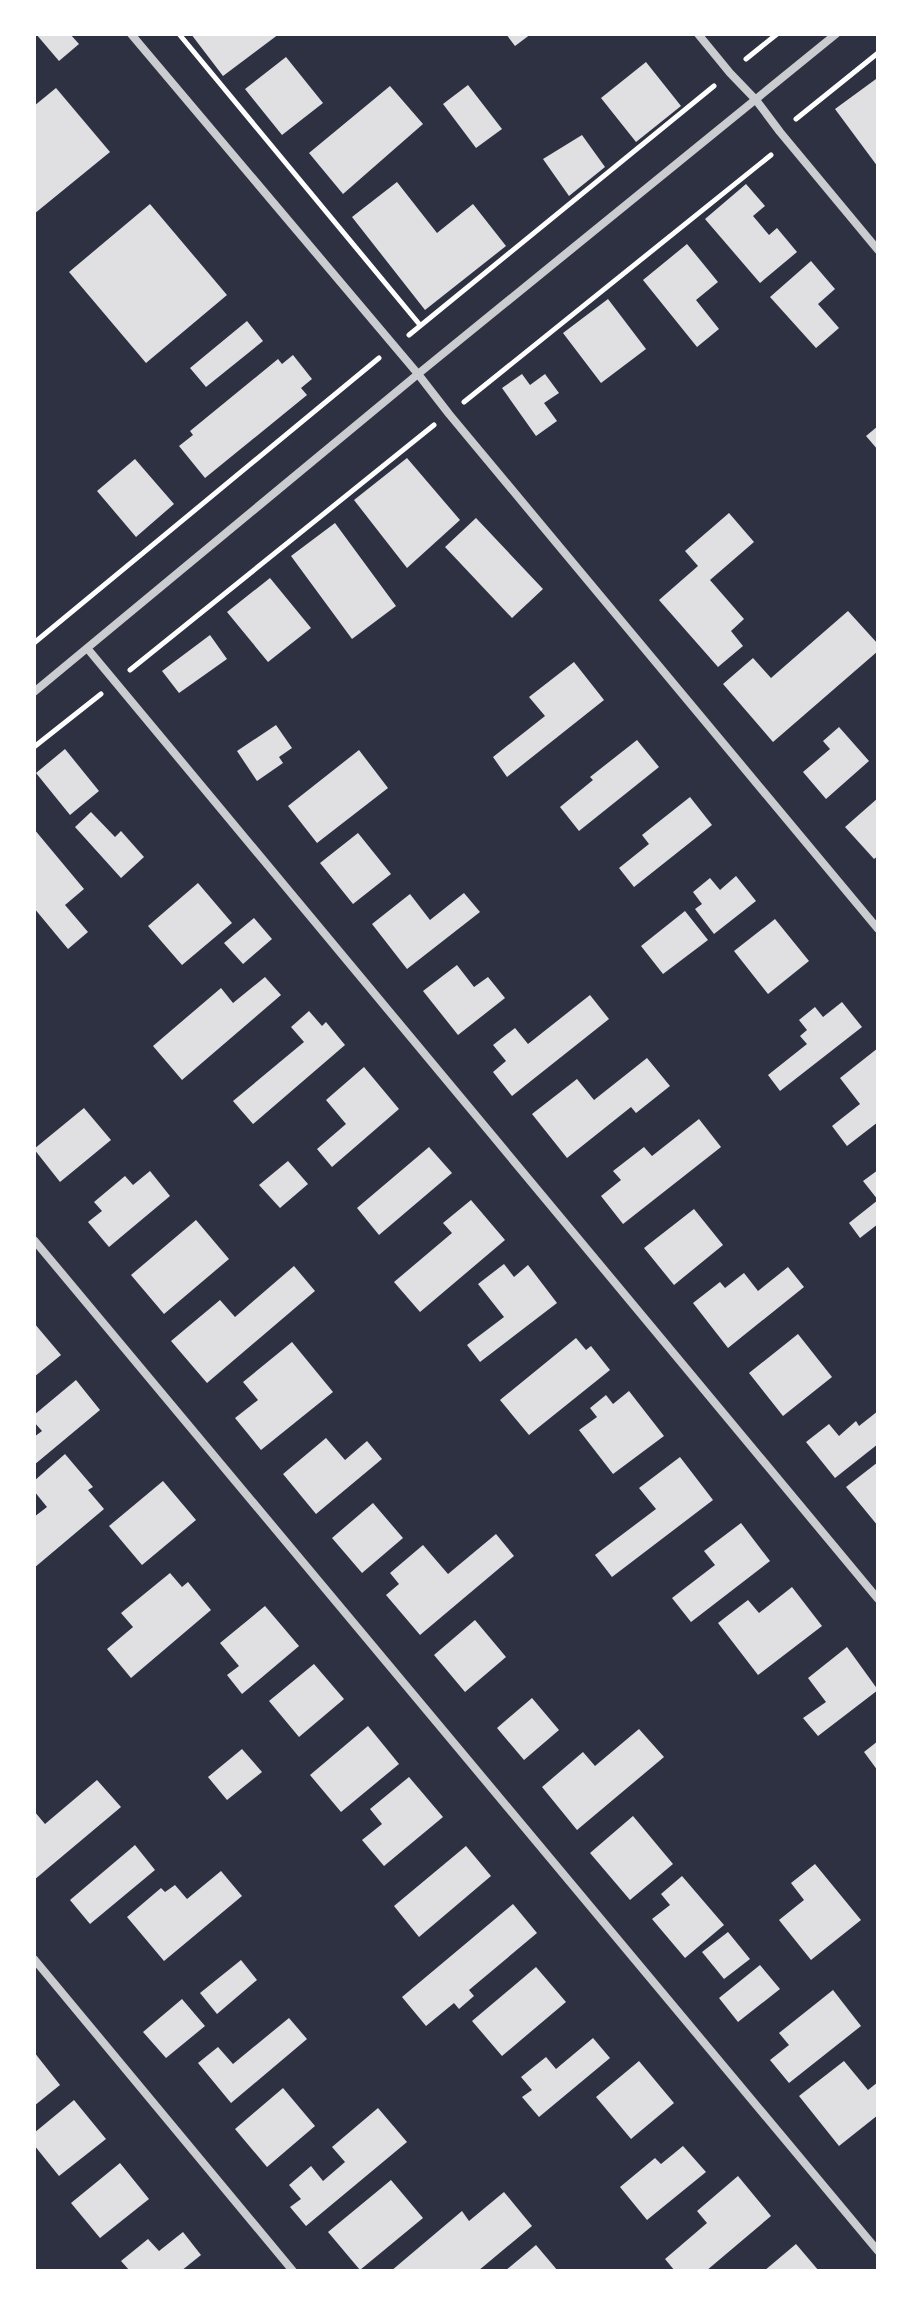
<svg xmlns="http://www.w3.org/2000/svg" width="912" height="2305" viewBox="0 0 912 2305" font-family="Bitter,serif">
	<rect width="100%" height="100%" fill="#2d3142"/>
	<path fill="#e0e0e3" d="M36,34H70L79,44L59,61Z
		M191,34H279L223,76Z
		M506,34H531L515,46Z
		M286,57L323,103L282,135L245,89Z
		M646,62L681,106L636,142L601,98Z
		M876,79L878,81V167L835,109Z
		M468,85L502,129L476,148L443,104Z
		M390,86L423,124L343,194L309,153Z
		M56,88L110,152L34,214V106Z
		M582,135L605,167L569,196L543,159Z
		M397,182L437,233L473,204L506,246L425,310L352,217Z
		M746,184L765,206L753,216L769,235L777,228L797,252L760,283L705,219Z
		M150,204L227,295L146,363L69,272Z
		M687,244L718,282L696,300L719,329L697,347L643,280Z
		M811,261L835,289L818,304L839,328L816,348L770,297Z
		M608,299L646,349L601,383L563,333Z
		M247,321L263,341L206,387L190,368Z
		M293,355L312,379L301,388L307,395L205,478L179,446L193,435L190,431L278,359L282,364Z
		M522,374L530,385L545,374L559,393L544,403L557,421L536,436L502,388Z
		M878,426V450L866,436Z
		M407,458L460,520L407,568L354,500Z
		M135,459L174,504L136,537L97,491Z
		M729,513L754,542L710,580L744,619L731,631L743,646L718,667L659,600L698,566L685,551Z
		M476,518L543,589L512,618L445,547Z
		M335,523L396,606L352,639L291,556Z
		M270,578L311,628L268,662L227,612Z
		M848,611L878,644V651L773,742L723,684L753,658L771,678Z
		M210,635L227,659L179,693L162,671Z
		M574,662L604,700L507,777L493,757L545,716L529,697Z
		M276,725L292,748L279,757L283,763L257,781L237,751Z
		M839,727L869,761L826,799L803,772L830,749L823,741Z
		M637,740L659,767L579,831L560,807L593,780L590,777Z
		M65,749L99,791L70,815L36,773Z
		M359,750L388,788L317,843L288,806Z
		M690,797L712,825L634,887L619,868L649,844L642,835Z
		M878,798V856L874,859L845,827Z
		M91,812L115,837L121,831L144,857L121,878L75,827Z
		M34,829L84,889L65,905L88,932L68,949L34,908Z
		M358,833L391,874L353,904L320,863Z
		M736,876L756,901L714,934L695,909L702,904L693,892L710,878L720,890Z
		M198,883L232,923L182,965L148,926Z
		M464,893L480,912L407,969L372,924L410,894L430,920Z
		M685,911L708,940L663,974L641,946Z
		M254,918L272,939L243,964L224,943Z
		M775,919L809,961L768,994L734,951Z
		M457,965L474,987L488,977L505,998L458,1035L423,991Z
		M265,977L281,995L182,1080L153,1046L221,988L233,1003Z
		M590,995L609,1019L512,1096L493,1072L506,1061L493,1045L515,1028L528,1044Z
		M842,1002L862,1027L780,1091L768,1075L807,1044L800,1036L807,1030L799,1020L815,1007L823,1017Z
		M309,1011L322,1026L326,1022L345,1045L253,1124L233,1101L304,1042L291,1027Z
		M878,1048V1122L847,1146L832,1126L860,1104L840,1078Z
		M647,1058L670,1086L636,1113L631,1107L567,1158L532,1114L577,1079L594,1100Z
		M364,1067L399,1109L332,1167L317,1149L346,1124L326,1100Z
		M84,1108L111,1140L60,1182L34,1149Z
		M699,1119L721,1147L623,1224L601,1196L621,1180L613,1171L644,1147L652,1156Z
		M429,1147L452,1173L379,1235L357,1208Z
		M288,1161L308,1184L280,1208L259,1185Z
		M878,1170V1224L860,1238L849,1223L878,1200L863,1181Z
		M150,1171L170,1196L109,1247L88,1222L102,1211L94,1202L125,1176L133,1185Z
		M471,1200L505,1240L420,1312L394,1282L452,1233L443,1223Z
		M694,1209L723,1245L674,1285L644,1248Z
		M196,1220L229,1259L164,1314L131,1275Z
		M504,1264L514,1277L528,1265L557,1303L480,1362L467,1345L504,1317L478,1284Z
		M294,1266L315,1291L207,1383L171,1341L220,1300L235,1317Z
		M788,1267L804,1287L728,1348L693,1303L720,1282L725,1288L744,1273L758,1291Z
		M34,1323L61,1355L34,1377Z
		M798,1334L832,1377L783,1416L749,1373Z
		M576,1338L586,1350L591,1346L610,1370L529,1435L500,1400Z
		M292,1342L333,1392L261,1450L235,1418L258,1400L243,1382Z
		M76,1380L100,1410L34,1465V1437L42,1431L34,1422V1415Z
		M629,1391L664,1436L613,1474L579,1430L597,1417L590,1408L606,1395L613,1404Z
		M878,1411V1444L835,1478L806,1442L829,1424L839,1436L856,1421L859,1426Z
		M326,1438L345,1460L367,1441L382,1459L316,1514L283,1474Z
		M65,1454L93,1487L88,1490L104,1509L34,1568V1517L47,1507L34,1491V1481Z
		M680,1457L713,1500L612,1577L595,1555L656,1509L639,1488Z
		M878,1462V1526L846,1487Z
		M163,1481L196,1520L142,1565L109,1526Z
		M373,1503L403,1538L362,1573L332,1538Z
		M741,1523L770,1561L691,1622L672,1598L715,1565L704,1551Z
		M496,1534L514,1556L420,1635L386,1595L399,1584L390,1573L423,1545L448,1574Z
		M170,1573L182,1587L188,1582L211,1610L131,1678L107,1649L133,1627L121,1613Z
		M792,1587L822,1626L758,1675L718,1623L748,1600L759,1613Z
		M265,1606L299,1646L242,1694L227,1675L239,1666L220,1643Z
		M475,1620L506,1657L465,1692L434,1655Z
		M847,1647L878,1690L818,1736L803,1718L826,1702L808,1678Z
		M314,1664L344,1699L299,1737L269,1701Z
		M532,1698L559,1730L524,1760L497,1728Z
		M368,1726L399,1764L341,1812L310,1775Z
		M639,1729L664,1757L577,1830L542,1787L583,1752L595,1766Z
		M878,1741V1771L864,1752Z
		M242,1749L262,1772L227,1800L208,1777Z
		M409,1777L443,1817L384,1866L362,1840L382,1824L370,1809Z
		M97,1780L121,1807L34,1880V1811L45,1824Z
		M633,1816L673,1864L630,1900L590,1853Z
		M135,1845L155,1870L90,1924L70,1900Z
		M466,1846L491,1876L419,1937L394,1906Z
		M815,1864L861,1920L811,1960L779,1920L804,1900L791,1883Z
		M221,1871L242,1896L164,1961L127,1917L161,1888L165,1892L175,1885L187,1899Z
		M682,1876L724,1925L685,1958L652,1919L670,1905L661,1894Z
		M513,1904L537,1933L469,1990L474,1996L459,2009L454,2003L426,2026L402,1997Z
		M728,1932L750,1959L724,1979L702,1952Z
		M241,1960L257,1980L217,2014L200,1993Z
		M760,1965L780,1989L738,2022L719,1998Z
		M536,1967L566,2002L502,2056L472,2021Z
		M833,1990L861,2026L789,2083L770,2060L789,2045L779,2033Z
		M182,1999L205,2026L166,2058L143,2032Z
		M289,2018L307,2039L231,2103L198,2063L218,2047L233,2064Z
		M593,2038L610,2058L539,2117L522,2097L532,2090L521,2077L546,2057L556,2069Z
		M34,2052L60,2085L34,2106Z
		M639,2061L674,2103L631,2139L596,2097Z
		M844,2061L868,2090L878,2082V2115L839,2146L799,2096Z
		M283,2088L315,2126L267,2167L235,2129Z
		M74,2100L106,2139L59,2176L34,2145V2133Z
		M378,2108L407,2142L306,2226L290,2207L301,2199L289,2185L311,2166L323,2181L345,2162L332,2147Z
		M683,2146L706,2172L647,2220L620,2187L655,2158L661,2164Z
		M120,2163L149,2199L100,2238L71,2203Z
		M738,2176L771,2216L706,2271H675L665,2259L707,2223L697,2211Z
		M391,2180L423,2218L360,2270L328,2232Z
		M504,2192L532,2226L478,2271H391L462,2211L469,2221Z
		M183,2232L201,2255L181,2271H130L121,2261L148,2239L159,2251Z
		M796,2244L819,2271H764Z
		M536,2245L558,2271H505Z"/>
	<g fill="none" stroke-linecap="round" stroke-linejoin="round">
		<path stroke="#fff" stroke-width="5" d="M179,34L420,325
			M746,59L777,34
			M796,119L878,53
			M409,335L714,86
			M464,402L771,155
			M34,643L379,358
			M130,670L434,425
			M34,747L101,694"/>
		<path stroke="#caccd0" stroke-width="8" d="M131,34L418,374L449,414L878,929
			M698,34L730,73L756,100L780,132L878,250
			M87,648L878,1599
			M34,692L418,374L836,34
			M34,1240L878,2251
			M34,1959L293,2271"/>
	</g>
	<rect width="912" height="2305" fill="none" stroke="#ffffff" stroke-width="72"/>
</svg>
